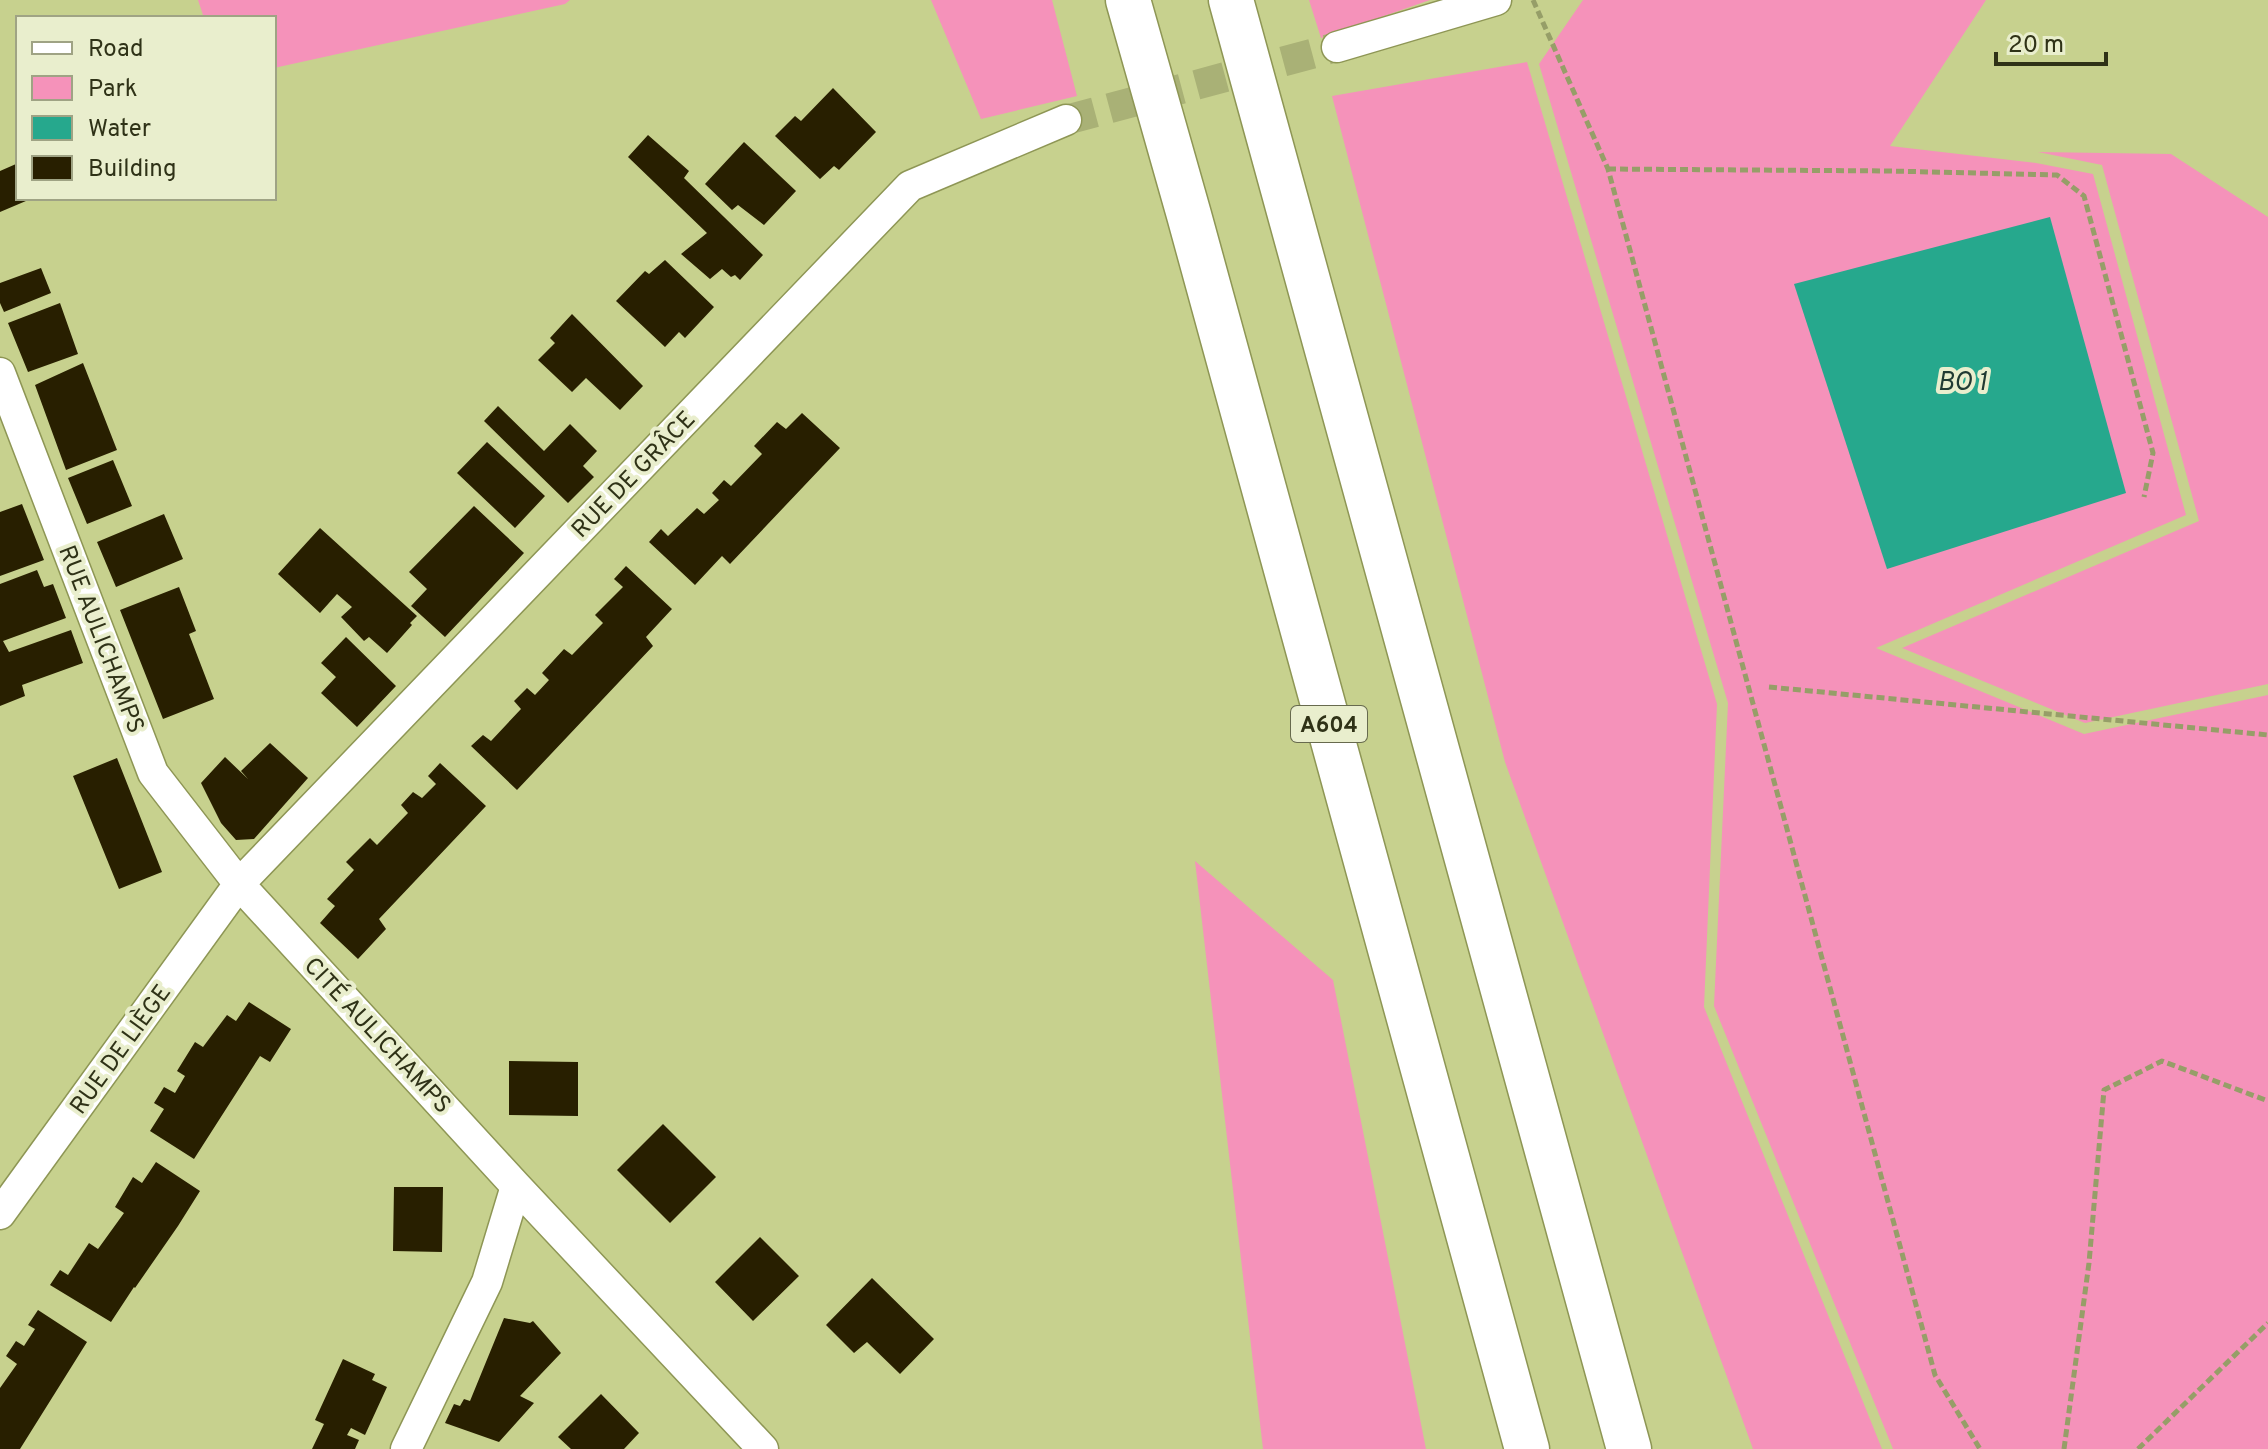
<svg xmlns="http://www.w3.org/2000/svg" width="2268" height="1449" font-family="Overpass,sans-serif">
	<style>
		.green { fill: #f592ba }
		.water { fill: #26a88d }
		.building { fill: #281f00 }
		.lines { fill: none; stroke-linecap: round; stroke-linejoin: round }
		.street-tunnel { stroke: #a9b176; stroke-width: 30; stroke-dasharray: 30 15; stroke-linecap: butt }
		.street-casing { stroke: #8e9655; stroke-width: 33 }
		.highway-casing { stroke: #8e9655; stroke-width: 47 }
		.path { stroke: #969e68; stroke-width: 5; stroke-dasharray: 8 4; stroke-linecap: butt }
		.street { stroke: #fff; stroke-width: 30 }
		.highway { stroke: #fff; stroke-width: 44 }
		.labels { text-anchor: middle; stroke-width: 8; stroke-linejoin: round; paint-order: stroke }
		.shield { fill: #e9eecd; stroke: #676a4e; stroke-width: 2 }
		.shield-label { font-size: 22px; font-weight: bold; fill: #2f3217 }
		.street-label { font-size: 24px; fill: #2f3217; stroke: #e9eecd }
		.water-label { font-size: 26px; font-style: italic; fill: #203a33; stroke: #e9eecd }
	</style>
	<rect width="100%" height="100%" fill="#c7d18e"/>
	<path class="green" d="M198,0H570L565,4L274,68V18H204Z
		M931,0H1052L1077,96L981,119Z
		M1309,0H1430L1321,38Z
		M1583,0H1986L1890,146L2036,163L2093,174L2186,515L1876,648L2084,734L2268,695V1449H1893L1714,1006L1728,703L1539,64Z
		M1527,62L1717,704L1704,1007L1882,1449H1753L1505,762L1332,96Z
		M2038,152L2171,154L2268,217V684L2085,723L1902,648L2199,521L2102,165Z
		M1195,861L1333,980L1426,1449H1263Z"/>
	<path class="water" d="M2050,217L2126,493L1887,569L1794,284Z"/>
	<path class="building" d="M833,88L876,132L839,170L834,166L820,179L775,136L795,116L801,121Z
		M648,135L689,171L684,178L763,255L740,280L735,275L731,277L722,269L710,279L681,254L707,233L628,157Z
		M744,142L796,191L764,225L738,205L732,210L705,184Z
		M16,164L18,171V198H33L0,212V171Z
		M665,260L714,307L685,338L679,332L665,347L616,301L645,271L649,274Z
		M41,268L51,293L4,312L0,303V283Z
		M60,303L78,354L28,372L8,323Z
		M572,314L643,386L620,410L586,378L572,392L538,360L555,343L550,338Z
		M83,363L117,450L66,470L35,385Z
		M498,406L544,451L570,424L597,451L583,466L594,477L568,503L484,421Z
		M802,413L840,448L730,564L722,556L695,585L649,542L661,529L668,536L697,508L704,514L719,500L712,493L724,480L731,486L762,454L754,446L777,422L786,429Z
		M487,442L545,496L515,528L457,473Z
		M113,460L132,506L87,524L68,478Z
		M22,504L44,560L0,576V512Z
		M474,506L524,553L445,637L411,606L427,589L409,572Z
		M164,514L183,559L116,587L97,542Z
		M320,528L417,616L410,623L412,625L387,653L369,637L364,641L341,617L352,607L337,594L320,613L278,574Z
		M626,566L672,609L646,637L653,646L517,790L471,746L483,735L491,741L521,709L514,701L527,688L535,695L549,680L542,673L564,649L572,655L603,623L595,615L623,587L614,579Z
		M37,570L44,587L53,584L66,618L3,641L9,652L71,630L83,663L22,685L25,696L0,706V584Z
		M179,587L196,631L189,634L214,699L163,719L120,610Z
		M346,637L396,686L357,727L321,693L336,677L321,663Z
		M270,743L308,778L254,839L236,840L221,823L201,783L225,757L248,779L241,771Z
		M117,758L162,872L119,889L73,776Z
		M440,763L486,806L379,919L386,929L358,959L320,923L335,906L327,899L354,870L346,862L370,838L377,845L408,813L401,805L413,792L422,798L436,784L428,776Z
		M249,1002L291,1029L270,1062L260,1056L194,1159L150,1131L164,1109L154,1103L164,1087L175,1093L185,1076L177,1071L195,1042L203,1047L227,1015L236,1021Z
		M509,1061L578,1062V1116L509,1115Z
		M663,1124L716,1177L670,1223L617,1170Z
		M156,1162L200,1191L178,1226L135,1288L134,1287L111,1322L50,1285L60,1270L68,1275L89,1243L98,1249L124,1213L115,1207L133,1177L142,1183Z
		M394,1187H443L442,1252L393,1251Z
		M760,1237L799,1276L753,1321L715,1282Z
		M872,1278L934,1339L900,1374L867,1342L854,1353L826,1325Z
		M38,1310L87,1342L20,1449H0V1388L17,1364L6,1356L16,1341L24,1346L35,1329L28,1325Z
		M504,1318L530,1323L533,1321L561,1353L520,1396L534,1403L499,1442L445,1423L454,1404L460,1406L464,1399L470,1401Z
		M343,1359L375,1374L372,1380L387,1387L365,1435L351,1428L347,1435L359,1440L355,1449H312L324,1424L315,1420Z
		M601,1394L639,1433L624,1449H571L558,1437Z"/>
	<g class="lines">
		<path class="street-tunnel" d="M1066,120L1337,47"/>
		<defs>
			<path id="street" d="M1337,47L1496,0
				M0,373L153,773L239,884L516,1186L763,1449
				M0,1214L239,884L910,186L1066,120
				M406,1449L487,1282L516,1186"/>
			<path id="highway" d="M1128,0L1189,215L1527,1449
				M1231,0L1629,1449"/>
		</defs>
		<use href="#street" class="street-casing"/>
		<use href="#highway" class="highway-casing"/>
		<path class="path" d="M1533,0L1608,169L1935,1375L1980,1449
			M1608,169L1890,171L2057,175L2084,196L2153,453L2144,497
			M1769,687L2268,735
			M2064,1449L2089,1263L2104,1090L2162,1061L2268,1101
			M2138,1449L2268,1323"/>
		<use href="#street" class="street"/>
		<use href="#highway" class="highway"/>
	</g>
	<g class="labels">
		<rect class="shield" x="1291" y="706" width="76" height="36" rx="6"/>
		<g class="shield-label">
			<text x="1329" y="732">A604</text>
		</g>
		<g class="street-label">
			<text transform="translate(633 474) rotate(-46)" y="8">RUE DE GRÂCE</text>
			<text transform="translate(102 639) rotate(69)" y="8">RUE AULICHAMPS</text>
			<text transform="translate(378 1035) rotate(47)" y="8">CITÉ AULICHAMPS</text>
			<text transform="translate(120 1049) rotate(-54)" y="8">RUE DE LIÈGE</text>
		</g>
		<g class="water-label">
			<text x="1962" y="390">BO 1</text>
		</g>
	</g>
	<rect x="16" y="16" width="260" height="184" fill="#e9eecd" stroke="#9fa384" stroke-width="2"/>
	<rect x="32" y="42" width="40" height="12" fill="#ffffff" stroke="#9fa384" stroke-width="2"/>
	<text x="88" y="56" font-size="24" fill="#2f3217">Road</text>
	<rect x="32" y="76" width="40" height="24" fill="#f592ba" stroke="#9fa384" stroke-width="2"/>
	<text x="88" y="96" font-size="24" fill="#2f3217">Park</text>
	<rect x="32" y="116" width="40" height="24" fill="#26a88d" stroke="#9fa384" stroke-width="2"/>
	<text x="88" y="136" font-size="24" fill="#2f3217">Water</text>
	<rect x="32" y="156" width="40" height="24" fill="#281f00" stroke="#9fa384" stroke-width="2"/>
	<text x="88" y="176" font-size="24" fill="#2f3217">Building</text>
	<path d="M1996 52v12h110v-12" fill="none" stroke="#2f3217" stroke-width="4"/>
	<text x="2008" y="52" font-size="24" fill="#2f3217" stroke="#e9eecd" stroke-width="6" paint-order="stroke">20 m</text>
</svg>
